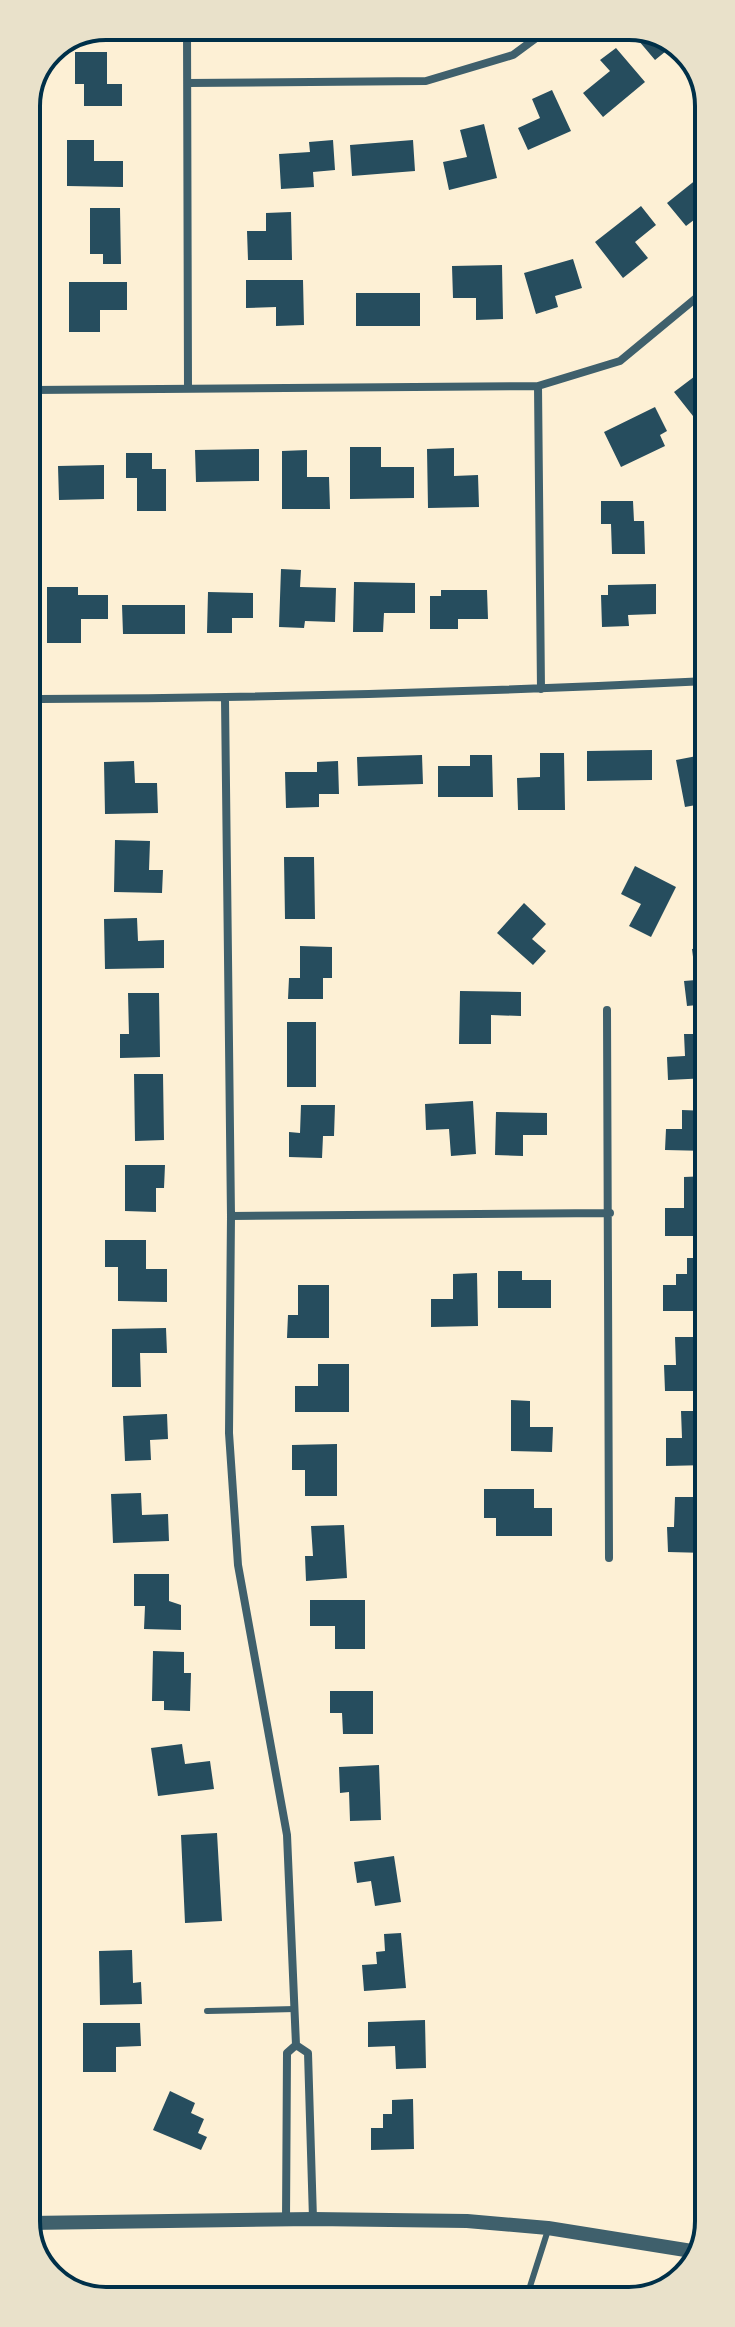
<svg xmlns="http://www.w3.org/2000/svg" width="735" height="2327" font-family="'Asap Condensed',sans-serif">
	<style>
		.building { fill: #264d5e }
		.lines { fill: none; stroke-linecap: round; stroke-linejoin: round }
		.service { stroke: #3f606c; stroke-width: 6 }
		.minor { stroke: #3f606c; stroke-width: 8 }
		.tertiary { stroke: #3f606c; stroke-width: 14 }
		.rim { fill: none; stroke: #003049; stroke-width: 4 }
	</style>
	<rect width="100%" height="100%" fill="#fdf0d5"/>
	<path class="building" d="M641,27L646,30L676,43L655,60L633,34Z
		M616,48L645,82L603,117L583,93L610,71L600,60Z
		M75,52H107V84H122V106H84V84H75Z
		M552,90L571,131L528,150L518,128L540,118L532,99Z
		M484,124L497,178L449,190L443,162L467,157L460,130Z
		M67,140H94V161H123V187L67,186Z
		M333,140L335,170L313,172L314,187L281,189L279,154L310,152L309,142Z
		M413,140L415,171L352,176L350,145Z
		M707,171V210L686,226L667,203Z
		M641,206L656,225L635,242L648,258L623,278L595,242Z
		M90,208H120L121,264H103V254H90Z
		M291,212L292,260H248L247,231H266V213Z
		M573,259L582,288L555,296L558,307L536,314L524,273Z
		M502,265L503,319L476,320V298H453L452,266Z
		M246,280H303L304,325L276,326V307L246,308Z
		M69,282H127V310H100V332H69Z
		M356,293H420V326H356Z
		M707,367V405L693,416L674,392Z
		M655,407L667,431L660,435L665,446L621,467L604,432Z
		M350,447H381V467H414V498L350,499Z
		M454,448V476L478,475L479,507L428,508L427,449Z
		M259,449V481L196,482L195,450Z
		M307,450V477H329L330,509H282V451Z
		M126,453H152V469H166V511H137V478H126Z
		M104,465V499L59,500L58,466Z
		M601,501H633L634,521H644L645,554H612L611,524H601Z
		M281,569L301,570L300,587L336,588L335,622L305,621L304,628L279,627Z
		M707,570V588L698,577Z
		M354,582L415,583V613H384L383,632H353Z
		M656,584V614L628,615L629,626L602,627L601,595H608V585Z
		M47,587H78V595H108V619H81V643H47Z
		M441,590H487L488,619H458V629H430V596H441Z
		M208,592L253,593V618H232V633H207Z
		M122,605H185V634H123Z
		M707,741V803L685,807L676,760L702,755L699,742Z
		M652,750V780L587,781V751Z
		M540,753H564L565,810H518L517,778L540,777Z
		M422,755L423,784L358,786L357,757Z
		M470,755H492L493,797H438V766H470Z
		M134,761L135,783H157L158,813L105,814L104,762Z
		M338,761L339,794H319V807L286,808L285,772H317V762Z
		M115,840L150,841L149,870H163L162,893L114,892Z
		M284,857H314L315,919H285Z
		M635,866L676,887L651,937L629,926L641,904L621,894Z
		M524,903L546,924L532,939L546,951L533,965L497,933Z
		M137,918L138,941L164,940V968L105,969L104,919Z
		M300,946L332,947V978H323V999H288L289,978H300Z
		M707,947L708,1004L687,1006L684,981L696,980L692,949Z
		M460,991L521,992V1016L491,1015V1044H459Z
		M128,993H159L160,1057L120,1058V1034H129Z
		M287,1022H316V1087H287Z
		M684,1034H708V1078L668,1080L667,1057L685,1056Z
		M134,1074H163L164,1140L135,1141Z
		M473,1101L476,1154L451,1156L449,1129L426,1130L425,1104Z
		M301,1105H335L334,1136H323L322,1158L289,1157V1132L300,1133Z
		M682,1110L708,1111V1151L665,1150L666,1129H682Z
		M496,1112L547,1113V1135H523V1156L495,1155Z
		M125,1165H165L164,1188H156V1212L125,1211Z
		M708,1176V1236H665V1208H684V1177Z
		M105,1240H146V1269H167V1302L118,1301V1267H105Z
		M687,1258H707V1311H663V1285H676V1274H687Z
		M498,1271H522V1280H551V1308H498Z
		M477,1273L478,1326L431,1327V1299H453V1274Z
		M298,1285H329V1338H287L288,1315H298Z
		M166,1328L167,1353H140L141,1387H112V1329Z
		M675,1337H707V1391H665L664,1365H676Z
		M318,1364H349V1412H295V1386H318Z
		M511,1400L530,1401V1427H553L552,1452L511,1451Z
		M681,1411H708V1465L666,1466V1438H682Z
		M167,1414L168,1439L150,1440L151,1460L125,1461L123,1416Z
		M337,1444V1496H305V1470H292V1445Z
		M484,1489H534V1508H552V1536H496V1518H484Z
		M141,1493L142,1515L168,1514L169,1541L113,1543L111,1494Z
		M675,1497H706L707,1553L668,1552L667,1527H674Z
		M344,1525L347,1578L306,1581L305,1556H313L311,1526Z
		M134,1574H169V1601L181,1605V1630L144,1629L145,1606H134Z
		M310,1600H365V1649H335V1626H310Z
		M153,1651L184,1652V1673H191L190,1711L164,1710V1701H152Z
		M330,1691H373V1734H343L342,1713H330Z
		M182,1744L185,1764L210,1761L214,1789L158,1796L151,1748Z
		M379,1765L381,1820L350,1821L349,1792L340,1793L339,1767Z
		M217,1833L222,1921L185,1923L181,1835Z
		M394,1856L401,1902L375,1906L371,1881L357,1883L354,1862Z
		M401,1933L406,1988L364,1991L362,1965L377,1964L376,1952L385,1951L384,1934Z
		M132,1950L133,1983L141,1982L142,2004L100,2005L99,1951Z
		M425,2020L426,2068L396,2069L395,2046L368,2047V2022Z
		M83,2023H140L141,2046L116,2047V2072H83Z
		M170,2091L195,2103L191,2113L204,2119L198,2133L207,2137L201,2150L153,2130Z
		M413,2099L414,2149L371,2150V2128H383V2114H392V2100Z"/>
	<g class="lines">
		<path class="service" d="M207,2011L295,2009
			M526,2299L548,2230"/>
		<path class="minor" d="M187,26L188,388
			M188,83L426,81L513,55L551,27
			M538,386L541,689
			M33,390L538,386L620,361L707,289
			M40,699C263,698 485,692 707,681
			M225,699L231,1216L229,1433L238,1565L287,1835L296,2045
			M607,1010L609,1558
			M231,1216L610,1213
			M296,2045L308,2053L313,2219
			M286,2220L287,2053L296,2045"/>
		<path class="tertiary" d="M29,2223L313,2219L467,2221L548,2228L698,2252"/>
	</g>
	<path d="M0 0H735V2327H0ZM106 40H629A66 66 0 0 1 695 106V2221A66 66 0 0 1 629 2287H106A66 66 0 0 1 40 2221V106A66 66 0 0 1 106 40Z" fill="#e9e1ca" fill-rule="evenodd"/>
	<path class="rim" d="M106 40H629A66 66 0 0 1 695 106V2221A66 66 0 0 1 629 2287H106A66 66 0 0 1 40 2221V106A66 66 0 0 1 106 40Z"/>
</svg>
